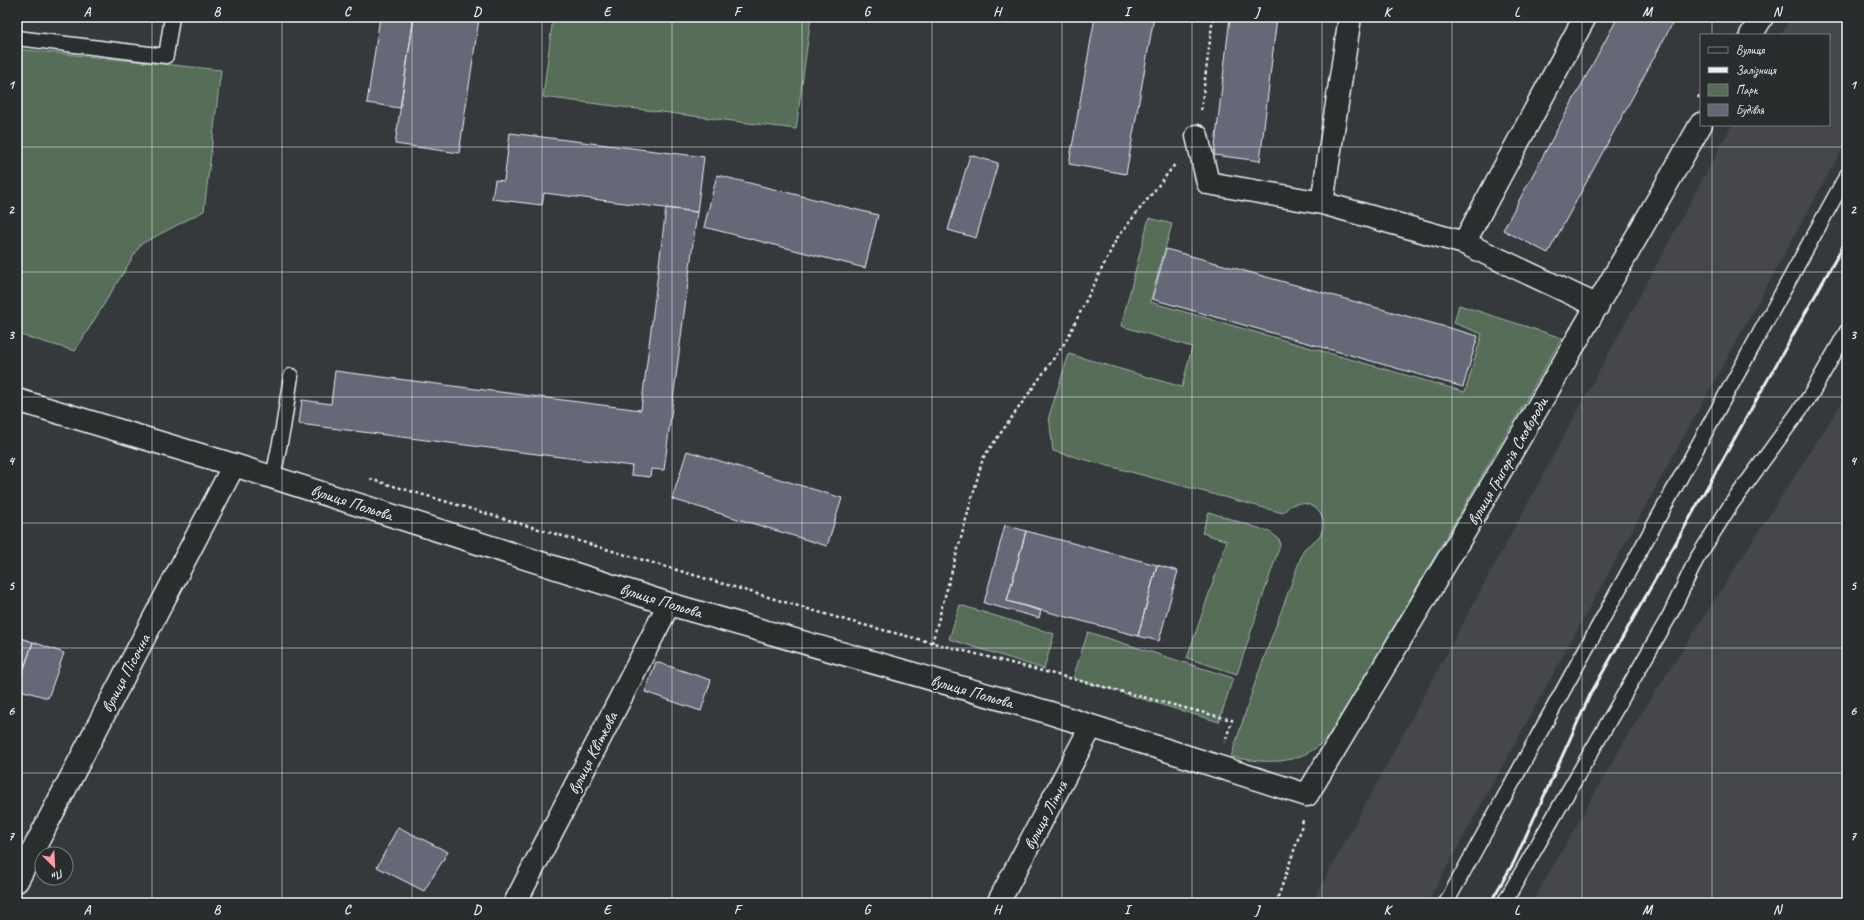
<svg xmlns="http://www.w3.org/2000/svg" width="1864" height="920" font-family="Caveat,sans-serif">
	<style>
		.built { fill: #44474d }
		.green { fill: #576d58; stroke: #a0afa8 }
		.building { fill: #656776; stroke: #e8f1f8 }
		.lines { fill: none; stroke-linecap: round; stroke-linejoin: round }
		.lane-casing { stroke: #e8f1f8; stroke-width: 17 }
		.street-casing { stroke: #e8f1f8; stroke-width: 25 }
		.path { stroke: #e8f1f8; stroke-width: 2.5; stroke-dasharray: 3 3; stroke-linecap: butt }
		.lane { stroke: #2a2d2e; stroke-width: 14 }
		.street { stroke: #2a2d2e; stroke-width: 22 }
		.rail { stroke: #e8f1f8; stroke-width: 3 }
		.grid { fill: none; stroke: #e8f1f8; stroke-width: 1; stroke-opacity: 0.55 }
		.labels { text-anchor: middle; stroke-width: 3.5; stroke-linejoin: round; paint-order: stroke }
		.street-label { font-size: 17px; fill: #e8f1f8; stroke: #2a2d2e }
		.neatline { fill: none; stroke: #e8f1f8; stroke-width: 1.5 }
		.grid-label { font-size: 13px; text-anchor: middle; font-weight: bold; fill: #e8f1f8 }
	</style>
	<rect width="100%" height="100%" fill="#36393c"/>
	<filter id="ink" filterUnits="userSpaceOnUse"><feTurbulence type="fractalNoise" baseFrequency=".025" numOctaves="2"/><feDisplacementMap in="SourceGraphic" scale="8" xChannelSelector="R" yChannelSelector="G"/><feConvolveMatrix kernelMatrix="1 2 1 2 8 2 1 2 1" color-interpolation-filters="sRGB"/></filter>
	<g filter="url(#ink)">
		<path class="built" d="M1791,17H1847V140L1427,903H1312L1732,125H1829V35H1781Z
			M1847,395V903H1532L1632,728Z"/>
		<path class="green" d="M553,17H811L796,129L543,97Z
			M17,49L221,70L204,211L141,244L75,351L17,334Z
			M1149,218L1172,224L1150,302L1465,392L1482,334L1454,323L1459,305L1562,338L1343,714C1337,722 1332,732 1326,739C1298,767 1265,763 1231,757L1256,680L1304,549C1310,543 1319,540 1322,531C1329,513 1309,498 1292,505C1289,506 1286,510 1283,513L1053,451L1049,416L1069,354L1182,387L1192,347L1121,326Z
			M1209,512L1270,532L1279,539L1280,545L1237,674L1187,658L1227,541L1202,533Z
			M960,605L1054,634L1044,669L949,639Z
			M1088,632L1233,678L1219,722L1073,678Z"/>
		<path class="building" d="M380,17H414L400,108L367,103Z
			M414,17L479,19L459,153L395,144Z
			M1095,17H1154L1126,174L1069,164Z
			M1230,17H1277L1260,161L1214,155Z
			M1618,17H1676L1548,253L1503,230Z
			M510,133L704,157L697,212L544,193L542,205L492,199L495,180L504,181Z
			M970,155L998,163L976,238L948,230Z
			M717,175L878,215L865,268L704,227Z
			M666,208L697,212L664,470L651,469L650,477L631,475L632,466L299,424L302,400L331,404L335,371L641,410Z
			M1166,249L1478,336L1463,387L1152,299Z
			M687,451L842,498L827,546L672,499Z
			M1005,525L1026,531L1007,601L1041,611L1039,618L984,603Z
			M1026,531L1157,565L1138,636L1007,601Z
			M1157,565L1178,571L1159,641L1138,636Z
			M17,637L33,642L17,689Z
			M33,642L64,653L48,698L17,689Z
			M656,662L711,680L701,711L645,692Z
			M398,827L448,852L424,891L377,867Z"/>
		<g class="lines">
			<defs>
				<path id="lane" d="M17,38L166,56L172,17
					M273,477L283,428L291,376
					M1446,903L1847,175
					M1504,903L1670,615L1696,560L1730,506L1810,396L1847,331"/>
				<path id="street" d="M1751,35L1762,17
					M1197,136L1208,183L1322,203L1464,243L1598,306
					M1322,203L1350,17
					M1464,243L1585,17
					M17,400L234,465L669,604L1047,712L1307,795C1441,573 1573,350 1701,124
					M17,881L234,465
					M515,903L669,604
					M998,903L1091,727"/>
			</defs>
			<use href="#lane" class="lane-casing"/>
			<use href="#street" class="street-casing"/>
			<path class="path" d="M1698,98L1701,93
				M1201,110L1213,17
				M370,479L852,622L1232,720L1225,742
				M932,643L983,458L1066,341L1117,238L1176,163
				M1276,903L1299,836L1303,820"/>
			<use href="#lane" class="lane"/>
			<use href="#street" class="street"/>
			<path class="rail" d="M1490,903L1514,862L1590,695L1847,239"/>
		</g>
	</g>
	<path class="grid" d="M152,17V903M282,17V903M412,17V903M542,17V903M672,17V903M802,17V903M932,17V903M1062,17V903M1192,17V903M1322,17V903M1452,17V903M1582,17V903M1712,17V35M1712,125V903M17,147H1847M17,272H1847M17,397H1847M17,523H1847M17,648H1847M17,773H1847"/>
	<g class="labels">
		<g class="street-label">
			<text transform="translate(1507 461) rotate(-60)" y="6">вулиця Григорія Сковороди</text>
			<text transform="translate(352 502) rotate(18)" y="6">вулиця Польова</text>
			<text transform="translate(661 600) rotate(17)" y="6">вулиця Польова</text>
			<text transform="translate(125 673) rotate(-62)" y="6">вулиця Пісочна</text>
			<text transform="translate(972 691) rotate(16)" y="6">вулиця Польова</text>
			<text transform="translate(592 753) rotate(-63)" y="6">вулиця Квіткова</text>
			<text transform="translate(1045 815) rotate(-62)" y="6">вулиця Літня</text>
		</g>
	</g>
	<rect width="1864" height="920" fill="none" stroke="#2a2d2e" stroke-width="44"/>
	<rect x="1700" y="34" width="130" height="92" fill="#2a2d2e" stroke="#767b7f"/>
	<rect x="1708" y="47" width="20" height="6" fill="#2a2d2e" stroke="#767b7f"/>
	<text x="1736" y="54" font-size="12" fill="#e8f1f8">Вулиця</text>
	<rect x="1708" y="67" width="20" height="6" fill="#e8f1f8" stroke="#767b7f"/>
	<text x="1736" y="74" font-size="12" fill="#e8f1f8">Залізниця</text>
	<rect x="1708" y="84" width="20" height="12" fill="#576d58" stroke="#767b7f"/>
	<text x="1736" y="94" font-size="12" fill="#e8f1f8">Парк</text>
	<rect x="1708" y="104" width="20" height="12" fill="#656776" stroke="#767b7f"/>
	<text x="1736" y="114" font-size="12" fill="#e8f1f8">Будівля</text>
	<g transform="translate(54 866) rotate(156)"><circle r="19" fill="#2a2d2e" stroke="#767b7f"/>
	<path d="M0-3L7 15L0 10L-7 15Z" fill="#ff9aa2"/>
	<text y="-6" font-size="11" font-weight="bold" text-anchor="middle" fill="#e8f1f8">Пн</text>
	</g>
	<rect x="22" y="22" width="1820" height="876" class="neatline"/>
	<g class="grid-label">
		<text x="87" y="16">A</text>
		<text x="217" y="16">B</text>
		<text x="347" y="16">C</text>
		<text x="477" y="16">D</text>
		<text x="607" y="16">E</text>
		<text x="737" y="16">F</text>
		<text x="867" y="16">G</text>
		<text x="997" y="16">H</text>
		<text x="1127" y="16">I</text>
		<text x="1257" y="16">J</text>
		<text x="1387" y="16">K</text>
		<text x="1517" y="16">L</text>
		<text x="1647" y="16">M</text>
		<text x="1777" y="16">N</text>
		<text x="11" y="89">1</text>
		<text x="1853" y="89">1</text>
		<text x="11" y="214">2</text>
		<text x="1853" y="214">2</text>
		<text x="11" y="339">3</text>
		<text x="1853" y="339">3</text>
		<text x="11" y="465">4</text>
		<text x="1853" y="465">4</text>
		<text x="11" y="590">5</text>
		<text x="1853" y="590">5</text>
		<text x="11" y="715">6</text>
		<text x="1853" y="715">6</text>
		<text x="11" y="840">7</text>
		<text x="1853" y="840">7</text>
		<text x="87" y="914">A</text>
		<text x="217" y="914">B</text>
		<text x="347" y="914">C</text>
		<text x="477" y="914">D</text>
		<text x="607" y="914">E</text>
		<text x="737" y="914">F</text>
		<text x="867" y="914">G</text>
		<text x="997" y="914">H</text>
		<text x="1127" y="914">I</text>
		<text x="1257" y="914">J</text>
		<text x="1387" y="914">K</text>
		<text x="1517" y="914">L</text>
		<text x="1647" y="914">M</text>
		<text x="1777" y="914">N</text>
	</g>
</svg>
